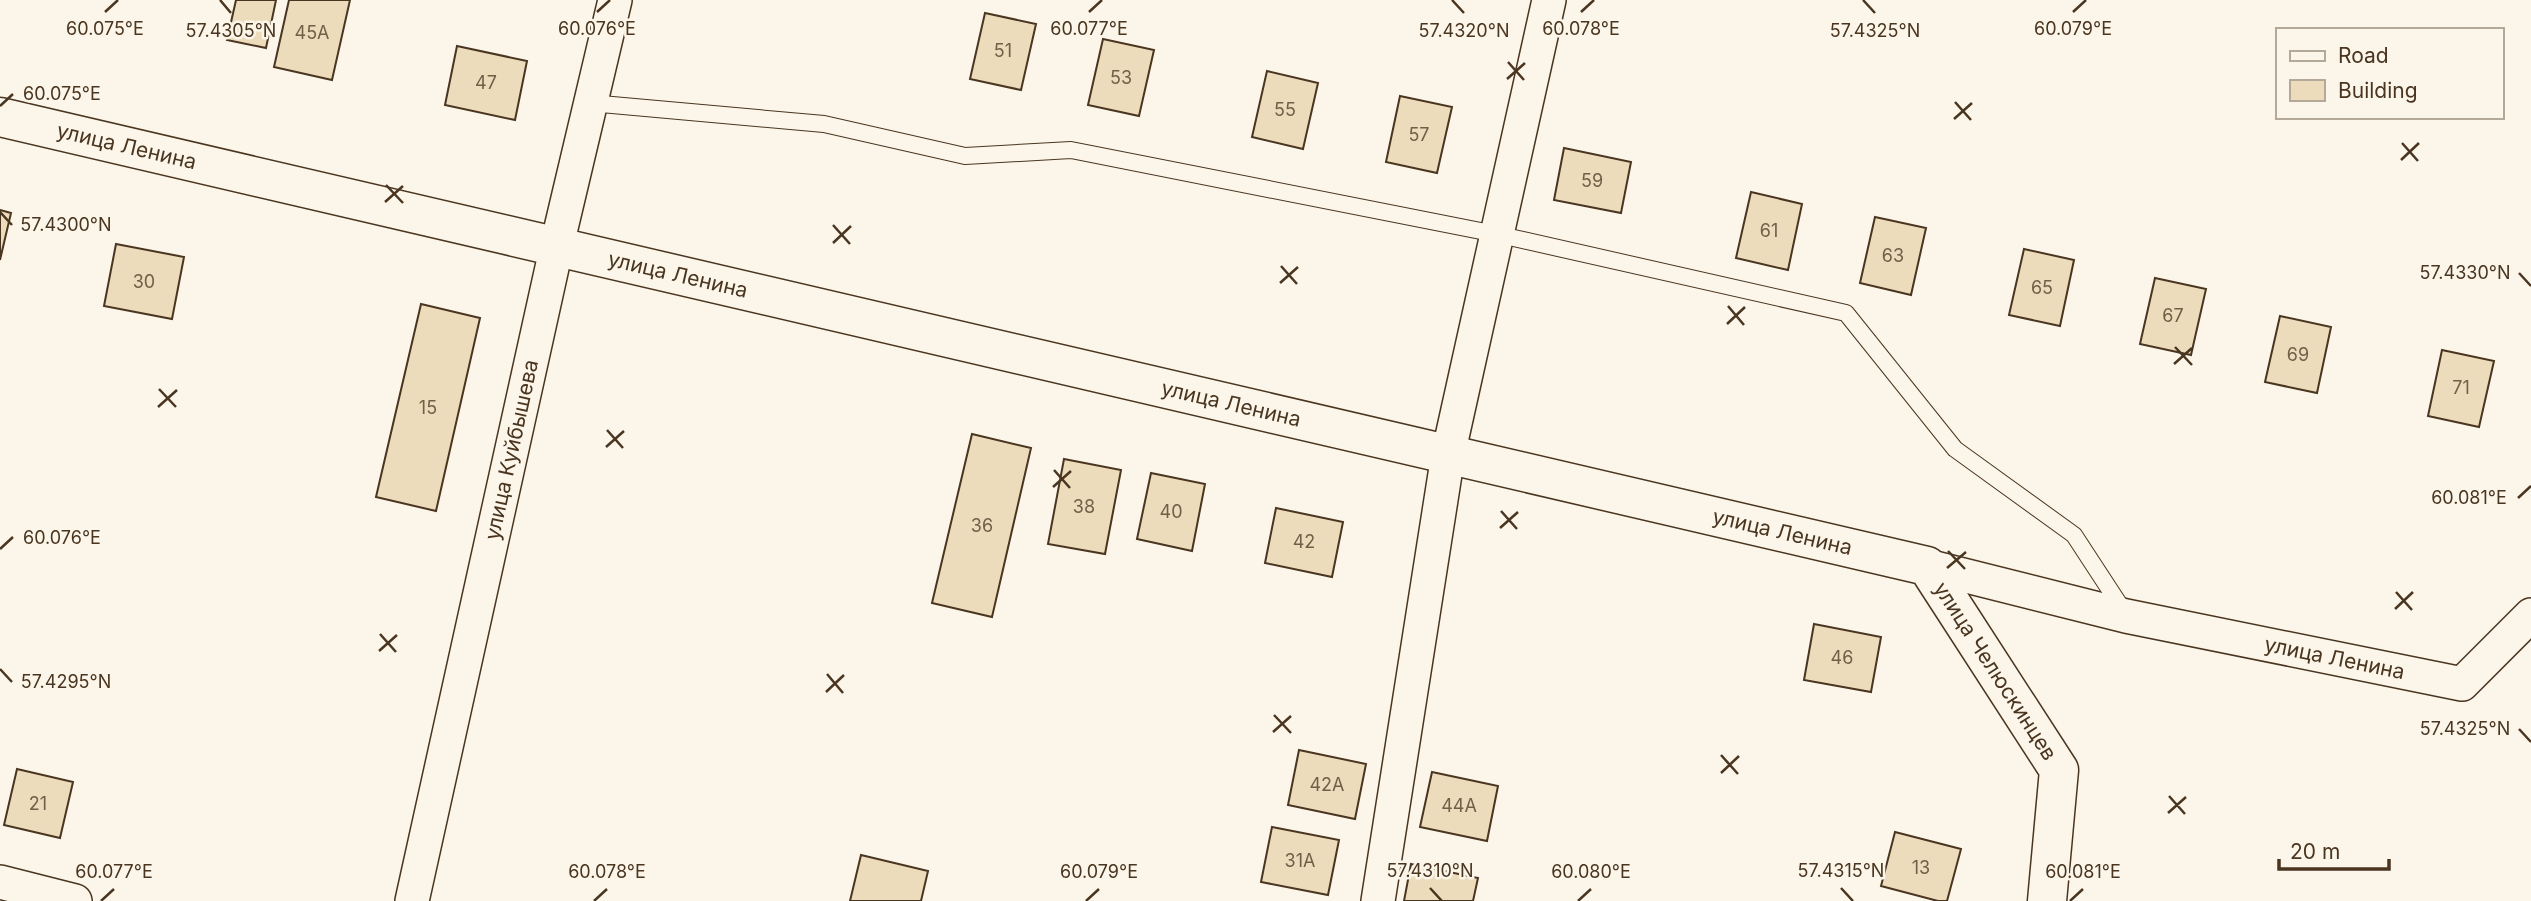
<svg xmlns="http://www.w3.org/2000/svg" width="2531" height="901" font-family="Inter,sans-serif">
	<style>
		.building { fill: #ecdcbc; stroke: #4a3520; stroke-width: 2 }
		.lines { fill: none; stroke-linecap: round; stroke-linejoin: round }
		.lane-casing { stroke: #4a3520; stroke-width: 18 }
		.street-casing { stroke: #4a3520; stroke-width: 36 }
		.secondary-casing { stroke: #4a3520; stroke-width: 41 }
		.lane { stroke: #fbf6e9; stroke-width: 16 }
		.street { stroke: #fbf6e9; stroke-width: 33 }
		.secondary { stroke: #fbf6e9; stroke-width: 38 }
		.ticks { fill: none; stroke: #4a3520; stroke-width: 2.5 }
		.labels { text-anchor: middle; stroke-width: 5; stroke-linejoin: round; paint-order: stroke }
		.number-label { font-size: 18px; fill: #725f47 }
		.street-label { font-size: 21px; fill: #4a3520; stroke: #fbf6e9 }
		.ticks-label { font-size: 18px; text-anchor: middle; fill: #4a3520; stroke: #fbf6e9; stroke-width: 5; stroke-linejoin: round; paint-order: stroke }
	</style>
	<rect width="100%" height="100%" fill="#fbf6e9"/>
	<path class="building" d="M236,0H276L266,48L227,40Z
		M289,0H350L332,80L274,67Z
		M985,13L1036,24L1021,90L970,79Z
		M1103,39L1154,50L1139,116L1088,105Z
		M457,46L527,61L515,120L445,105Z
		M1267,71L1318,83L1303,149L1252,137Z
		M1400,96L1452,107L1437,173L1386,162Z
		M1564,148L1631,162L1621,213L1554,200Z
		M1751,192L1802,204L1788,270L1736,258Z
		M0,210L11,213L0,260Z
		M1875,217L1926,228L1911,295L1860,283Z
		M116,244L184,257L172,319L104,306Z
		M2024,249L2074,260L2060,326L2009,315Z
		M2155,278L2206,289L2191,355L2140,344Z
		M421,304L480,318L436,511L376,497Z
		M2280,316L2331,327L2317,393L2265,382Z
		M2442,350L2494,361L2479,427L2428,416Z
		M972,434L1031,448L992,617L932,603Z
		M1064,459L1121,470L1105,554L1048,544Z
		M1151,473L1205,484L1192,551L1137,539Z
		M1276,508L1343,522L1332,577L1265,563Z
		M1814,624L1881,637L1871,692L1804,680Z
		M1299,750L1366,764L1355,819L1288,805Z
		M17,769L73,782L60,838L4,825Z
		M1432,772L1498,786L1487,841L1420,827Z
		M1272,827L1339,840L1328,895L1261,882Z
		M1895,832L1961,849L1947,901H1938L1881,886Z
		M861,855L928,871L921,901H850Z
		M1411,864L1478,878L1473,901H1404Z"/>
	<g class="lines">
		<defs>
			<path id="lane" d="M590,103L824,124L965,156L1071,150L1496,234L1846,313L1955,449L2074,535L2125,613"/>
			<g id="street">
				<path id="s1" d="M1927,566L2126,616L2462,684L2531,615"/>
				<path d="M0,882L75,901"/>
				<path id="s2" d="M412,901L557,245L615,0"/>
				<path d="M1378,901L1448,455L1549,0"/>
			</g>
			<g id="secondary">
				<path id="s3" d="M0,117L1927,566L2059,770L2047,901"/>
			</g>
		</defs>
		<use href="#lane" class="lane-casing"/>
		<use href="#street" class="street-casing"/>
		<use href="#secondary" class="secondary-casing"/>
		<use href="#lane" class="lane"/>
		<use href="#street" class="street"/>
		<use href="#secondary" class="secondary"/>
	</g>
	<path class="ticks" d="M220,0L231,13M1452,0L1464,13M1863,0L1875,13M105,12L118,0M597,12L610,0M1089,12L1102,0M1581,12L1594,0M2073,12L2086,0M1508,62L1524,80M1507,79L1525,63M1955,102L1971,120M0,106L13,94M1954,119L1972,103M2402,143L2418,161M2401,160L2419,143M386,185L403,203M385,202L403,186M0,212L12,225M833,225L850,244M833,243L851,226M1281,266L1297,284M2519,273L2531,286M1280,283L1298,267M1728,306L1744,325M1727,324L1745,307M2175,347L2192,365M2174,364L2192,348M159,389L176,407M158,407L177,390M607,430L623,448M606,447L624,431M1054,470L1070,488M1053,487L1071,471M2518,498L2531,486M1501,511L1517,529M1500,528L1518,512M0,549L13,537M1948,551L1965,569M1947,568L1966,552M2396,592L2412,610M2395,609L2413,592M380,634L396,652M379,651L397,635M0,669L12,682M827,674L843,693M826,692L844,675M1274,715L1291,733M2519,729L2531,742M1273,732L1291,716M1721,755L1738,774M1721,773L1739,756M2169,796L2185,814M2168,813L2186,797M1430,888L1442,901M1841,888L1853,901M101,901L114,889M594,901L607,889M1086,901L1099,889M1578,901L1591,889M2070,901L2083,889"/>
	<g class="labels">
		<g class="number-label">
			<text x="312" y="39">45А</text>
			<text x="1003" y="57">51</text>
			<text x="1121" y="84">53</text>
			<text x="486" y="89">47</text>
			<text x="1285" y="116">55</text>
			<text x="1419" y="141">57</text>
			<text x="1592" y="187">59</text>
			<text x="1769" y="237">61</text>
			<text x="1893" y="262">63</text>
			<text x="144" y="288">30</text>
			<text x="2042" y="294">65</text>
			<text x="2173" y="322">67</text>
			<text x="2298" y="361">69</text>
			<text x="2461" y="394">71</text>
			<text x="428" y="414">15</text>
			<text x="1084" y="513">38</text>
			<text x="1171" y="518">40</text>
			<text x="982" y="532">36</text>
			<text x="1304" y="548">42</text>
			<text x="1842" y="664">46</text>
			<text x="1327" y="791">42А</text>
			<text x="38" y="810">21</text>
			<text x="1459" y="812">44А</text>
			<text x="1300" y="867">31А</text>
			<text x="1921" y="874">13</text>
		</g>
		<g class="street-label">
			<text dy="7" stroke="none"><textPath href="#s3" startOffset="130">улица Ленина</textPath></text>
			<text dy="7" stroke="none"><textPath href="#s3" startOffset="696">улица Ленина</textPath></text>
			<text dy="7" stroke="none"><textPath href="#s3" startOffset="1264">улица Ленина</textPath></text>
			<text dy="7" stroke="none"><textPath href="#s2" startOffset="462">улица Куйбышева</textPath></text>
			<text dy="7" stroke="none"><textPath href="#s3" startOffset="1830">улица Ленина</textPath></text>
			<text dy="7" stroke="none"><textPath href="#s1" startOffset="418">улица Ленина</textPath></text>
			<text dy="7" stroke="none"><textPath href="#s3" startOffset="2104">улица Челюскинцев</textPath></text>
		</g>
	</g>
	<g class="ticks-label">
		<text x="1089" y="35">60.077°E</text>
		<text x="2073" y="35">60.079°E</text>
		<text x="105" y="35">60.075°E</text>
		<text x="597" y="35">60.076°E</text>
		<text x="1581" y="35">60.078°E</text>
		<text x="231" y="37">57.4305°N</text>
		<text x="1875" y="37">57.4325°N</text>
		<text x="1464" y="37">57.4320°N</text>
		<text x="62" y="100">60.075°E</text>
		<text x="66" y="231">57.4300°N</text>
		<text x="2465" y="279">57.4330°N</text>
		<text x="2469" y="504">60.081°E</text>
		<text x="62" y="544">60.076°E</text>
		<text x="66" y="688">57.4295°N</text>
		<text x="2465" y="735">57.4325°N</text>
		<text x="1430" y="877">57.4310°N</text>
		<text x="1841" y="877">57.4315°N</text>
		<text x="114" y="878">60.077°E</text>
		<text x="607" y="878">60.078°E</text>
		<text x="1099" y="878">60.079°E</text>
		<text x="1591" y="878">60.080°E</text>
		<text x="2083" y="878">60.081°E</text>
	</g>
	<rect x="2276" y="28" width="228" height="91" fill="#fbf6e9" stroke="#b4a999" stroke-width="2"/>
	<rect x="2290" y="51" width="35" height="10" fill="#fbf6e9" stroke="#b4a999" stroke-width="2"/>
	<text x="2338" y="63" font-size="21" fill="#4a3520">Road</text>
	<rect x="2290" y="80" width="35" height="21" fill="#ecdcbc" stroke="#b4a999" stroke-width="2"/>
	<text x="2338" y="98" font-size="21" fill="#4a3520">Building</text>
	<path d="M2279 859v10h110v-10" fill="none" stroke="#4a3520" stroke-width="3.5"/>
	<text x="2290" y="859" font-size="21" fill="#4a3520" stroke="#fbf6e9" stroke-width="5" paint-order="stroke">20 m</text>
</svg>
